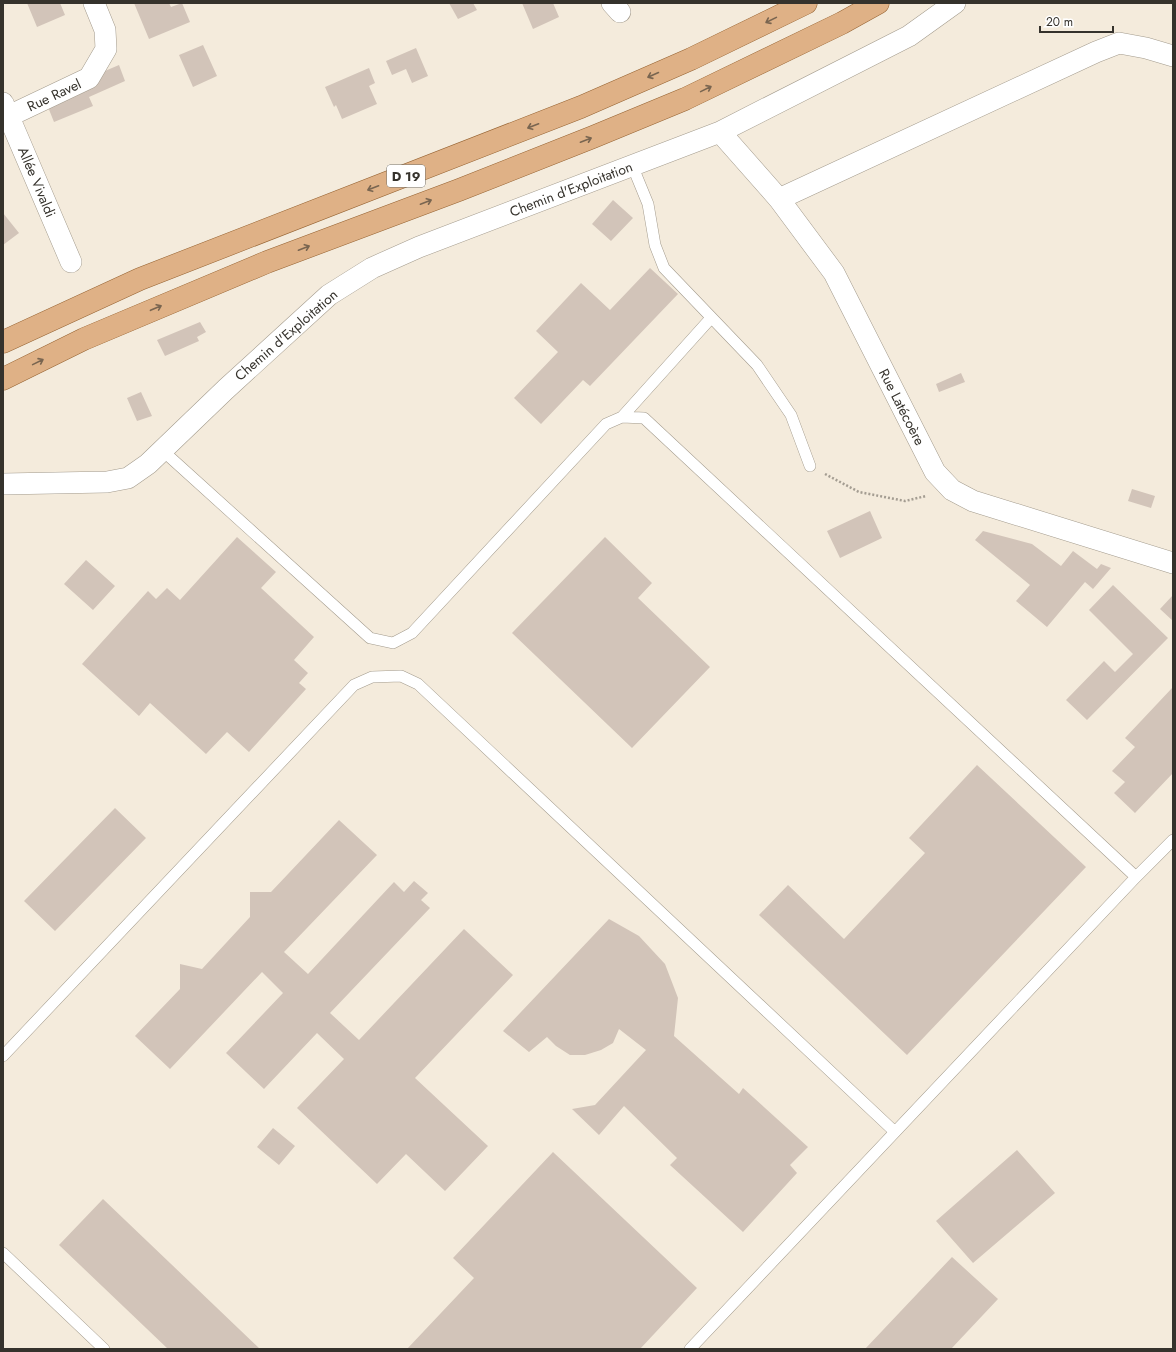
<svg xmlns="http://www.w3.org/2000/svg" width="1176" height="1352" font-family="Jost,sans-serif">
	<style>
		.building { fill: #d2c4b9 }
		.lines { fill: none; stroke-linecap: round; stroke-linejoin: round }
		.lane-casing { stroke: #a39b8d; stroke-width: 12 }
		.street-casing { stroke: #a39b8d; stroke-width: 22 }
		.primary-casing { stroke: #966332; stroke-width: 23 }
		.path { stroke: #a49d92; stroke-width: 2.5; stroke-dasharray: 2 2; stroke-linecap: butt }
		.lane { stroke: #fff; stroke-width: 11 }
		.street { stroke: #fff; stroke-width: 21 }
		.primary { stroke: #dfb186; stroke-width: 22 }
		.oneway { stroke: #796550 }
		.labels { text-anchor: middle; stroke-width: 3; stroke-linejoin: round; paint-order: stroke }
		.shield { fill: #fff; stroke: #72706b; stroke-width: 1 }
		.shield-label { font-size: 13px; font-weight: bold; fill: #35322c }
		.street-label { font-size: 14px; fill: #35322c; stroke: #fff }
	</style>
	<rect width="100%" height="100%" fill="#f4ebdc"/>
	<path class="building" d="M27,3H60L65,15L37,27Z
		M134,3H169L171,7L182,3L190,22L149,39Z
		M449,3H473L477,10L458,19Z
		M522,3H553L559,17L533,29Z
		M203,45L217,76L193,87L179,55Z
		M416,48L428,76L412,83L406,69L392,75L386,61Z
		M119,65L125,81L89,97L93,106L54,122L44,97Z
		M369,68L375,83L369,86L377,104L342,119L336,105L334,107L325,87Z
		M613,200L633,218L611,241L592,224Z
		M3,213L19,233L3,245Z
		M650,268L678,294L590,386L583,380L541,424L514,398L558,352L536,331L581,283L610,310Z
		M200,322L206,332L197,337L199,341L165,356L157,340Z
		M961,373L965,382L939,392L936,384Z
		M141,392L152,416L137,421L127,398Z
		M1132,489L1155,496L1151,508L1128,501Z
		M870,511L882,538L840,558L827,531Z
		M983,531L1032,544L1061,566L1073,551L1097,569L1101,564L1111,568L1093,589L1085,582L1047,627L1016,601L1030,585L975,540Z
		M237,537L276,572L261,588L314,637L294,660L308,673L299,683L306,689L249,752L227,732L206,754L150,703L139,716L82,664L148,591L156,599L167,588L180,600Z
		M605,537L652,583L638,598L710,667L632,748L512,633Z
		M86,560L115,586L93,610L64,584Z
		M1113,585L1168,638L1087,720L1066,700L1104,661L1115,672L1133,654L1089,610Z
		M1173,595V621L1160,609Z
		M1173,687V773L1135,813L1114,793L1125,782L1112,771L1135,747L1125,738Z
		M977,765L1086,867L907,1055L759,915L788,885L844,939L925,853L909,838Z
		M115,808L146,838L55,931L24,901Z
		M339,820L377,855L284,952L308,974L394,882L404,892L414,881L428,893L421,900L430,908L330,1013L359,1040L464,929L513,975L415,1078L488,1146L445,1191L406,1154L377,1184L297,1108L344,1059L317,1033L264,1089L226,1053L283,993L262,972L170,1069L135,1036L180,989V964L202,969L250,917V892H271Z
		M609,919L639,936L665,964L678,998L674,1036L739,1094L743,1088L808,1147L790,1165L797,1173L743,1232L670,1165L677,1158L624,1106L599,1135L572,1109L595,1105L646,1050L619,1029L613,1043L601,1050L585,1055H570L556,1046L547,1037L529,1052L503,1031Z
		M273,1128L295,1146L279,1165L257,1147Z
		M1017,1150L1055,1193L973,1263L936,1221Z
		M553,1152L697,1288L640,1349H407L474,1278L453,1258Z
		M103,1199L260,1349H168L59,1245Z
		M952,1257L998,1299L951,1349H865Z"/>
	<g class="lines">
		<defs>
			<path id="lane" d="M632,165L648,204L655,245L664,268L757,365L791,415L810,466
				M622,417L711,318
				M162,450L370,638L393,643L412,633L606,424L622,417L644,418L1136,877L1173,840
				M3,1056L354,685L372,677L401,676L418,684L895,1132
				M3,1253L104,1349
				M690,1349L1136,877"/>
			<path id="street" d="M612,3L620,12
				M3,103L71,262
				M3,117L9,116L89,78L106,49L105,30L94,3
				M720,132L779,199L834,273L935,472L952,490L973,501L1173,563
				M779,199L1096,52L1119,43L1146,48L1173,56
				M3,484L107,482L128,478L148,464L226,389L329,295L372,268L419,247L720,132L909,36L955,3"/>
			<path id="primary" d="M3,342L140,279L581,107L691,59L806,3
				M3,379L84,339L267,262L459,190L593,137L685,99L842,23L878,3"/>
		</defs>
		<use href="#lane" class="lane-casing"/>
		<use href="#street" class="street-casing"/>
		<use href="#primary" class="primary-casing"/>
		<path class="path" d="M825,474L859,492L905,501L926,496"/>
		<use href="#lane" class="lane"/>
		<use href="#street" class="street"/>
		<use href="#primary" class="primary"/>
	</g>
	<defs><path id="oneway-shaft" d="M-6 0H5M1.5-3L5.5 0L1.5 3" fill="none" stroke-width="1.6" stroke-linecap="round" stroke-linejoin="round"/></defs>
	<g class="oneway">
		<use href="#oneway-shaft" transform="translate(771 20) rotate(154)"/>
		<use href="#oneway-shaft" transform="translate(653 75) rotate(156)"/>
		<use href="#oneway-shaft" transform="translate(706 89) rotate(-26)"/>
		<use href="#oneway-shaft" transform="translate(533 126) rotate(159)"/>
		<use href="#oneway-shaft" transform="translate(586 140) rotate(-21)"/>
		<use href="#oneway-shaft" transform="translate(373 188) rotate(159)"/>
		<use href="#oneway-shaft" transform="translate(426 202) rotate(-21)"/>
		<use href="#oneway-shaft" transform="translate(304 248) rotate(-21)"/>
		<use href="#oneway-shaft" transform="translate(156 308) rotate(-23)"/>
		<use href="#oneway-shaft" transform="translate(38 362) rotate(-26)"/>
	</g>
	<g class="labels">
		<rect class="shield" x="387" y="165" width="38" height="22" rx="3"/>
		<g class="shield-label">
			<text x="406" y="181">D 19</text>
		</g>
		<g class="street-label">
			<text transform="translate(54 95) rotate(-25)" y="5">Rue Ravel</text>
			<text transform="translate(37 182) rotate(67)" y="5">Allée Vivaldi</text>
			<text transform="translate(571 189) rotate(-21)" y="5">Chemin d'Exploitation</text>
			<text transform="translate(286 335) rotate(-41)" y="5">Chemin d'Exploitation</text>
			<text transform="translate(902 407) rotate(63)" y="5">Rue Latécoère</text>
		</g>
	</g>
	<rect width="1176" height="1352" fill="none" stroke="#35322c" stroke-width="8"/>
	<path d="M1040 26v6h73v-6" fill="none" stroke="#35322c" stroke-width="2"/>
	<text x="1046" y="26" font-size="12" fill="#35322c" stroke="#ffffff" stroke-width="3" paint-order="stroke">20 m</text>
</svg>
